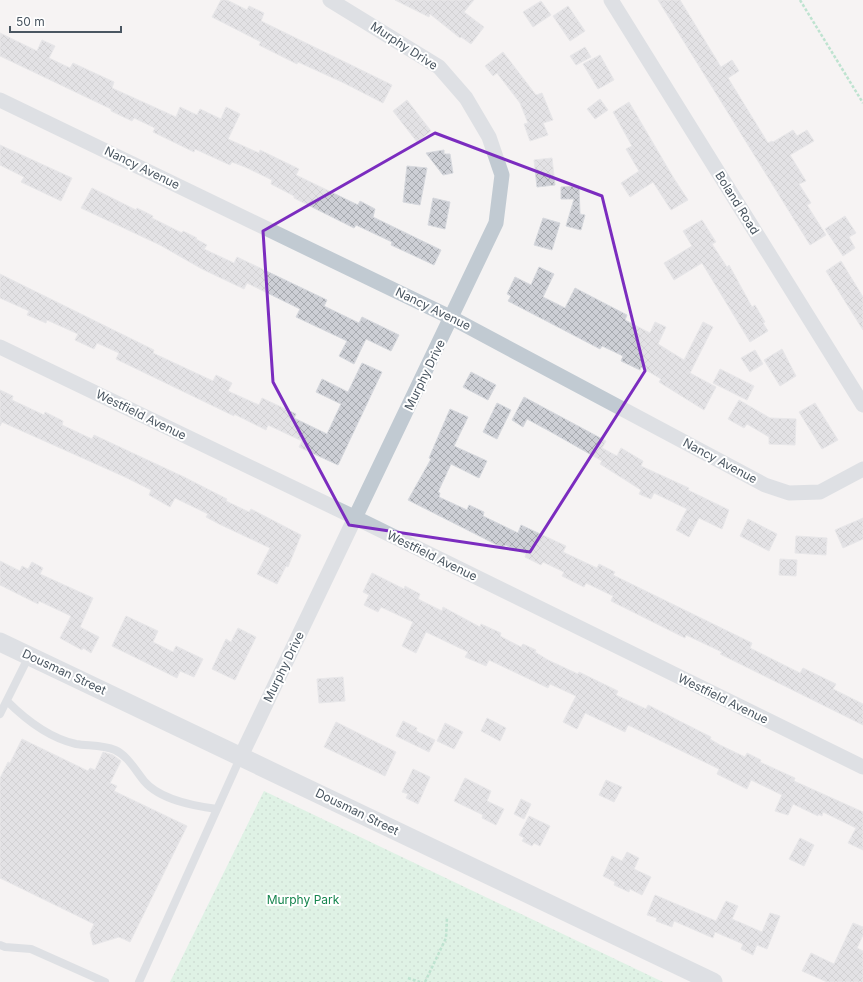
<svg xmlns="http://www.w3.org/2000/svg" width="863" height="982" font-family="Inter,sans-serif">
	<style>
		.park { fill: url(#park-dots) }
		.building { fill: url(#building-cross-hatch); stroke: #d7d9de }
		.lines { fill: none; stroke-linecap: round; stroke-linejoin: round }
		.path { stroke: #7ad0a6; stroke-width: 2.5; stroke-dasharray: 3 2; stroke-linecap: butt }
		.service { stroke: #c1cad2; stroke-width: 8 }
		.minor { stroke: #c1cad2; stroke-width: 15 }
		.tertiary { stroke: #c1cad2; stroke-width: 19 }
		.marked { fill: none; stroke: #7b2cbf; stroke-width: 3; stroke-linejoin: round }
		.labels { text-anchor: middle; stroke-width: 4; stroke-linejoin: round; paint-order: stroke }
		.street-label { font-size: 12px; fill: #4a5661; stroke: #fff }
		.park-label { font-size: 12px; fill: #17864f; stroke: #fff }
	</style>
	<defs>
		<pattern id="park-dots" width="8" height="8" patternUnits="userSpaceOnUse"><rect width="8" height="8" fill="#c3f1d5"/><path d="M2 2h.1M6 6h.1" fill="none" stroke="#a0c6b0" stroke-width="1.8" stroke-linecap="round"/></pattern>
		<pattern id="building-cross-hatch" width="8" height="8" patternUnits="userSpaceOnUse"><rect width="8" height="8" fill="#cdcfd5"/><path d="M0 0l8 8M0 8l8-8" fill="none" stroke="#a8abb0"/></pattern>
	</defs>
	<rect width="100%" height="100%" fill="#f5f3f3"/>
	<path class="park" d="M264,791L663,982H170Z"/>
	<path class="building" d="M221,0H227L247,10L249,6L264,13L261,21L392,85L383,103L344,83L298,62L297,64L259,45L261,42L212,17Z
		M395,0H474L464,12L484,27L471,44L461,37L460,38L430,14L429,17Z
		M658,0H680L721,67L732,60L739,71L728,78L768,143L772,141L773,142L793,130L797,136L807,130L814,141L790,155L806,181L799,184L811,203L807,205L826,235L810,245Z
		M541,1L551,15L533,27L523,12Z
		M568,6L585,31L570,41L553,16Z
		M0,33L37,51L42,40L55,46L49,58L70,68L73,63L114,82L112,88L176,117L180,107L197,115L200,109L221,119L226,107L240,114L228,139L259,153L260,150L299,169L296,175L358,205L360,201L375,209L373,217L441,250L434,265L391,245L392,242L356,225L354,228L294,198V196L271,184L272,180L245,167L232,162L230,165L195,149L194,152L153,132L155,128L134,118L132,121L111,111V109L0,56Z
		M585,47L591,57L576,65L570,56Z
		M503,52L536,95L542,93L553,120L543,123L548,135L530,141L524,124L528,123L520,103L497,73L493,76L485,66Z
		M600,55L614,80L598,89L583,64Z
		M600,99L608,110L595,119L587,109Z
		M407,100L431,131L417,142L393,111Z
		M629,102L673,177L688,200L671,210L653,182L630,197L621,183L639,171L626,149L632,146L613,112Z
		M0,145L72,178L61,201L21,182L24,177L0,165Z
		M444,150V154H450L453,173L443,175L426,153Z
		M552,158L555,185L537,187L534,160Z
		M407,166L427,168L420,205L403,202Z
		M579,186L580,214L585,215L581,230L566,226L574,199H561V187Z
		M92,188L136,210L137,208L153,216L152,218L182,233L183,231L197,238L196,239L207,245L204,249L234,263L237,257L327,300L324,306L359,323L362,317L399,335L391,351L366,339L354,364L339,356L347,341L296,317L300,309L247,283L244,289L202,269L160,245L81,208Z
		M433,198L450,202L445,229L428,225Z
		M845,216L856,233L849,237L855,248L843,256L825,229Z
		M543,218L560,223L552,250L534,245Z
		M702,220L716,242L712,244L727,267L729,265L752,307L755,305L765,322L763,323L768,331L750,342L702,263L674,280L664,263L692,246L683,231Z
		M841,261L863,297V330L826,271Z
		M539,267L554,274L543,297L565,308L575,288L627,315L625,320L650,333L655,322L666,327L658,344L684,360L703,322L713,327L690,373L716,387L704,410L659,382L661,379L641,367L640,370L621,361L623,356L602,346L600,349L508,301L511,296L507,294L515,277L531,285Z
		M0,274L154,350L153,353L213,381L216,375L232,383L228,391L259,405L262,398L296,414L294,418L327,434L341,404L316,392L322,379L348,392L362,363L382,372L338,465L299,447L302,441L268,425L266,430L234,414V416L116,359L119,353L97,343L94,349L75,340L78,334L47,320L46,323L27,315L29,311L0,298Z
		M782,349L796,376L780,386L764,360Z
		M755,350L763,364L750,372L741,358Z
		M720,369L754,386L747,400L713,383Z
		M471,372L496,385L488,400L463,387Z
		M0,390L13,396L12,400L44,415L45,412L63,421L62,425L92,439L94,435L184,477L227,499L226,501L249,512L251,509L301,535L288,567L286,566L277,584L257,574L270,548L219,524L206,517L208,514L175,498L170,507L149,495L151,490L125,477L2,422L0,426Z
		M524,397L606,441L602,448L617,456L621,448L643,461L641,466L689,488L688,490L729,510L722,529L699,518L689,537L676,530L687,509L654,493L651,499L639,494L641,490L600,464L602,461L551,432L527,419L523,427L512,420Z
		M739,400L770,418L796,419L795,445L769,444V437L747,424L744,428L728,419Z
		M497,403L511,410L497,439L483,432Z
		M815,403L838,440L822,449L799,412Z
		M450,409L468,417L454,446L487,461L479,478L451,464L438,492L440,493L439,497L467,510L469,505L484,512L483,516L518,533L521,525L566,546L563,552L597,568L599,564L615,572L613,575L752,643L750,648L800,673L803,668L836,684L833,689L863,704V725L720,654L722,652L686,635L685,638L611,601L613,596L586,583L584,587L562,576L564,572L543,562L541,565L525,557L526,554L505,545L503,548L408,500L431,459L429,458Z
		M863,518V539L843,548L835,530Z
		M748,519L777,534L769,551L740,536Z
		M796,536L827,538L826,555L795,553Z
		M780,559L797,560L796,576L779,575Z
		M0,561L20,571L22,566L28,569L32,562L43,568L40,574L93,598L80,627L99,637L91,653L83,648L82,650L60,638L71,616L39,601L38,604L0,585Z
		M372,573L404,589L405,586L420,594L418,599L442,611L443,607L480,627L481,624L501,633L500,636L521,647L523,644L536,650L535,652L548,660L578,674L579,672L618,691L616,695L646,709L648,705L711,737L710,739L720,745L745,757L747,753L761,760L760,762L795,778L794,781L863,812V850L848,843L856,828L823,812L822,816L818,814V816L793,804L788,815L775,811L782,795L751,780L747,789L717,774L719,769L628,725L625,732L585,713L577,729L563,722L576,696L550,684L548,688L489,660L486,666L465,657L468,652L426,632L416,653L402,646L413,622L381,607L378,612L364,605L369,595L363,592Z
		M126,616L158,631L153,642L173,652L176,646L203,659L194,677L180,671L177,678L112,646Z
		M238,628L256,637L235,680L212,669L226,639L231,642Z
		M343,677L345,701L319,703L317,679Z
		M487,718L506,728L500,741L481,731Z
		M403,721L417,728L416,731L435,740L429,752L396,736Z
		M336,722L396,752L385,776L324,747Z
		M445,723L463,732L454,749L437,741Z
		M22,739L88,771L90,768L95,770L103,752L113,755L121,761L110,783L117,786L114,791L187,826L130,942L119,937L93,945L90,933L94,924L0,878V778L8,762L10,763Z
		M413,769L430,777L418,804L406,798L408,794L402,792Z
		M465,778L491,791L487,801L504,809L496,825L482,818L483,815L454,801Z
		M606,780L622,787L614,802L599,795Z
		M521,799L531,804L524,819L514,814Z
		M529,816L550,826L540,846L534,843L532,846L522,841L524,838L519,835Z
		M800,838L814,845L804,866L789,859Z
		M627,852L639,858L634,869L651,877L642,895L630,889L629,892L614,885L615,882L603,876L612,856L622,861Z
		M655,895L716,921L726,901L738,906L732,919L762,932L770,913L780,916L767,949L757,945L758,942L753,955L741,949L743,944L715,932L713,938L674,921L672,927L656,921L657,918L647,915Z
		M853,923L863,927V935L857,948L863,951V982H827L802,971L811,953L834,964Z"/>
	<g class="lines">
		<path class="path" d="M800,0L863,103
			M408,978L420,982
			M425,982L446,938L447,917"/>
		<path class="service" d="M7,701C26,720 49,738 76,744C88,746 103,745 115,750C128,756 135,770 144,781C160,800 194,806 217,809
			M0,714L29,656
			M0,945L5,947L31,949L105,982
			M139,982L241,756"/>
		<path class="minor" d="M611,0L863,405
			M0,100L452,318L765,485L789,493L820,492L863,469
			M0,347L356,518L863,767
			M241,756L496,223L502,175L489,137L466,98L439,67L330,0"/>
		<path class="tertiary" d="M0,642L713,982"/>
	</g>
	<path d="M0 0H863V982H0ZM435,133L602,196L645,371L530,552L349,525L273,382L263,231Z" fill="#f5f3f3" fill-opacity=".55" fill-rule="evenodd"/>
	<path class="marked" d="M435,133L602,196L645,371L530,552L349,525L273,382L263,231Z"/>
	<g class="labels">
		<g class="street-label">
			<text transform="translate(404 46) rotate(33)" y="4">Murphy Drive</text>
			<text transform="translate(142 168) rotate(26)" y="4">Nancy Avenue</text>
			<text transform="translate(737 203) rotate(58)" y="4">Boland Road</text>
			<text transform="translate(433 309) rotate(26)" y="4">Nancy Avenue</text>
			<text transform="translate(425 375) rotate(-64)" y="4">Murphy Drive</text>
			<text transform="translate(141 415) rotate(26)" y="4">Westfield Avenue</text>
			<text transform="translate(720 461) rotate(28)" y="4">Nancy Avenue</text>
			<text transform="translate(432 556) rotate(26)" y="4">Westfield Avenue</text>
			<text transform="translate(284 667) rotate(-64)" y="4">Murphy Drive</text>
			<text transform="translate(64 672) rotate(25)" y="4">Dousman Street</text>
			<text transform="translate(723 699) rotate(26)" y="4">Westfield Avenue</text>
			<text transform="translate(357 812) rotate(26)" y="4">Dousman Street</text>
		</g>
		<g class="park-label">
			<text x="303" y="904">Murphy Park</text>
		</g>
	</g>
	<path d="M10 26v6h111v-6" fill="none" stroke="#4a5661" stroke-width="2"/>
	<text x="16" y="26" font-size="12" fill="#4a5661" stroke="#ffffff" stroke-width="3" paint-order="stroke">50 m</text>
</svg>
